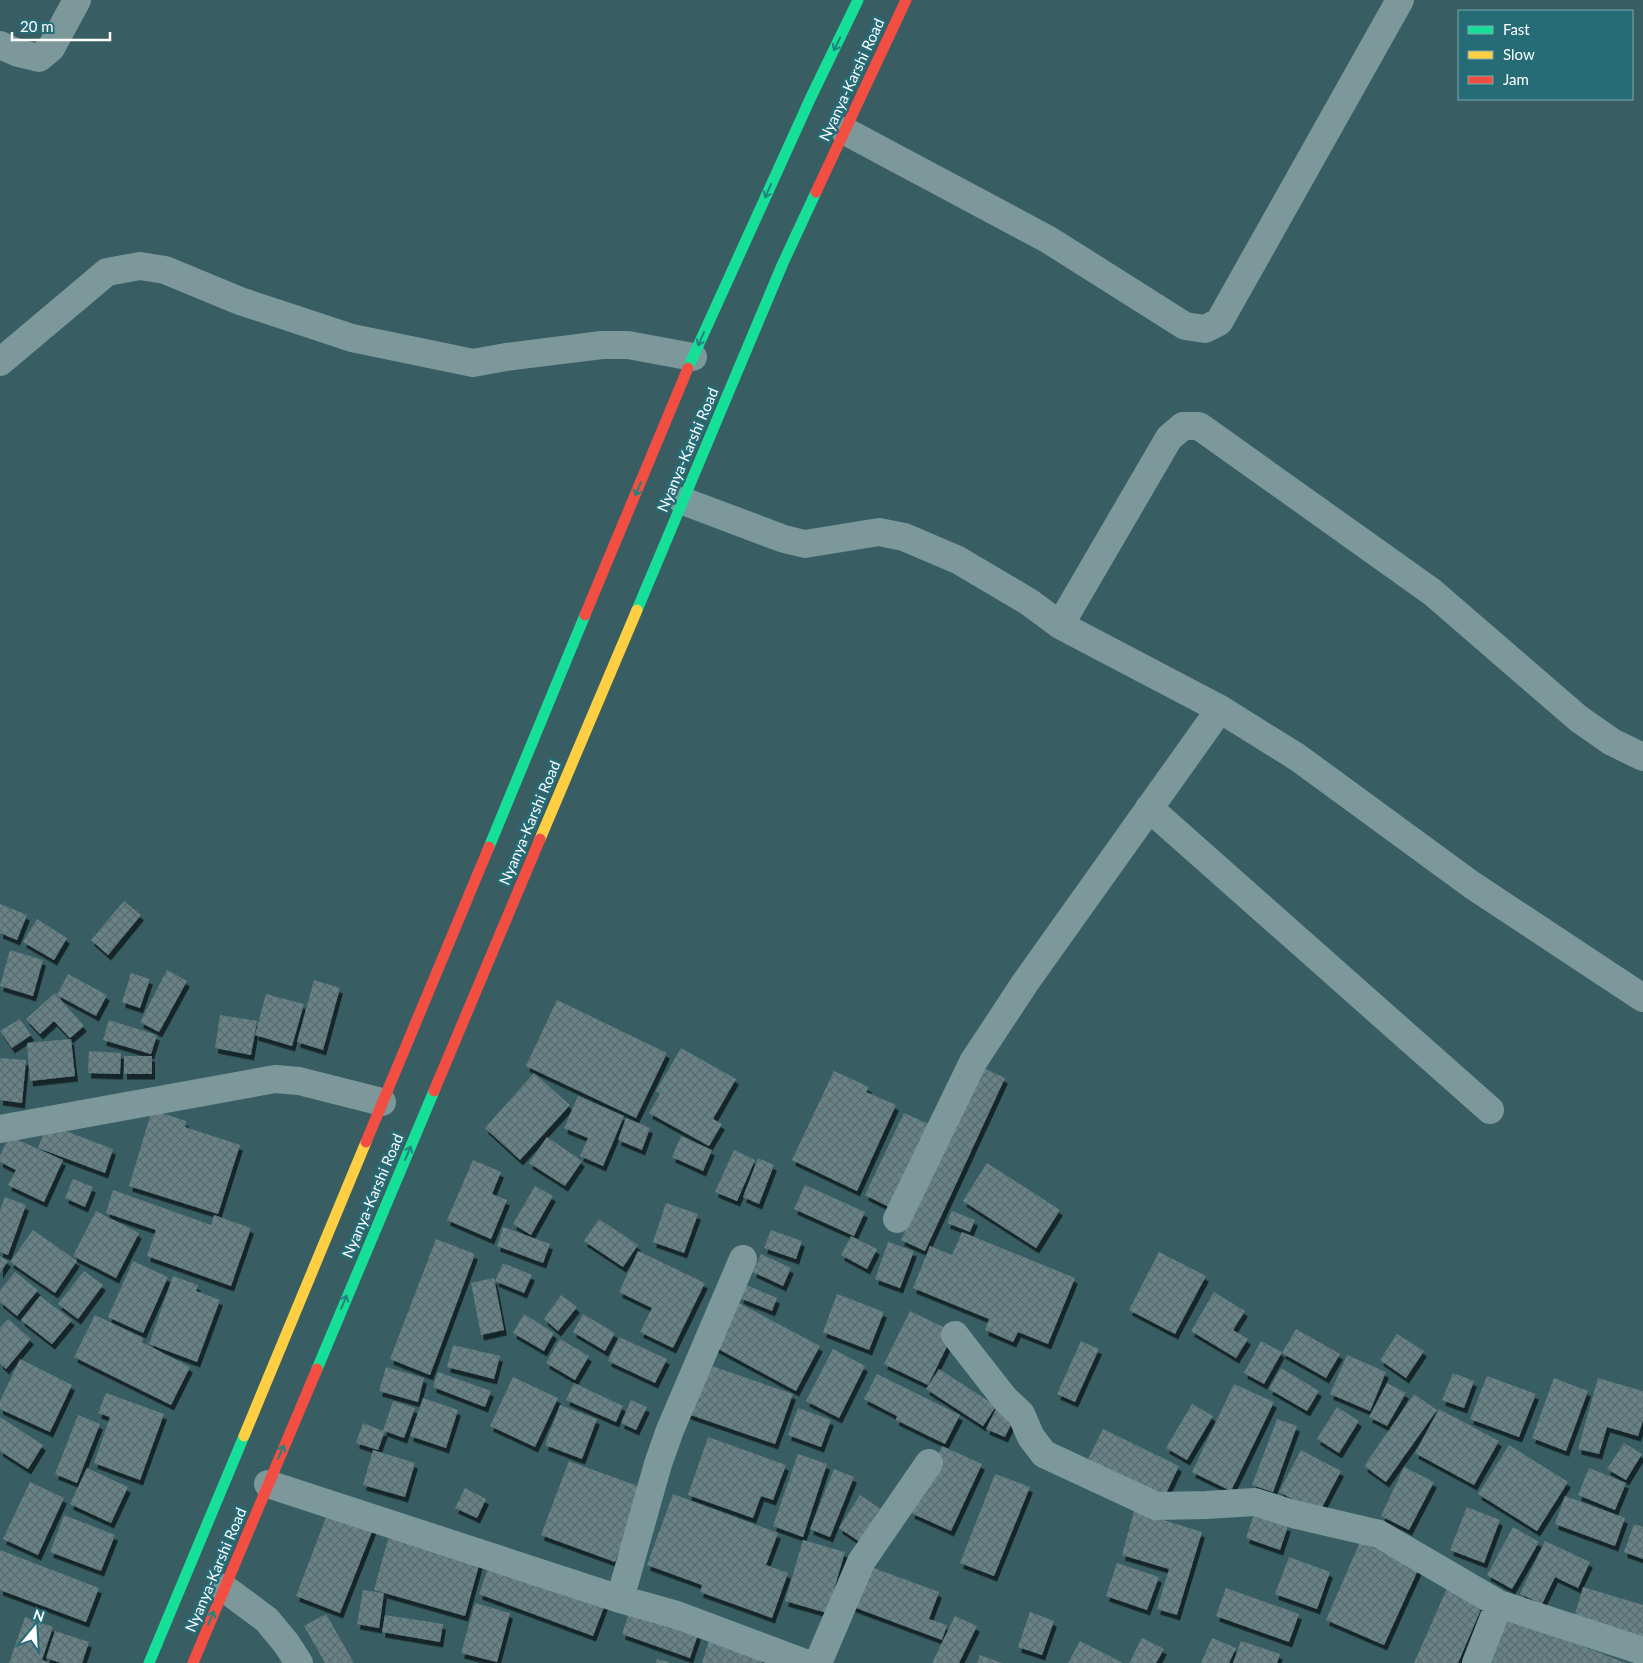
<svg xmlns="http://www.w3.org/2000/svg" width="1643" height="1663" font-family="Lato,sans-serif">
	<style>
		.building { fill: url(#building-cross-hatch); filter: url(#shadow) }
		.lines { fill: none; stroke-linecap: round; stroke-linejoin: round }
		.street { stroke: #7c989b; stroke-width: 28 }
		.fast { stroke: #16e098; stroke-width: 11 }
		.slow { stroke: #ffcf43; stroke-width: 11 }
		.jam { stroke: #f24e42; stroke-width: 11 }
		.oneway { stroke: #22837e }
		.labels { text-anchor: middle; stroke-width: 5; stroke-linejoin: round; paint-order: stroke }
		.street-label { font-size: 15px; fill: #fff; stroke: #256c77 }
	</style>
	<defs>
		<pattern id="building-cross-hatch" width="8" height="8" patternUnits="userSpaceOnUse" patternTransform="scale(1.25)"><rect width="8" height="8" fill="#678387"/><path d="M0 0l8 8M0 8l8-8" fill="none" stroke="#5b6a6c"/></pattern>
		<filter id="shadow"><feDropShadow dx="3" dy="5.5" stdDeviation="0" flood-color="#0009"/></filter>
	</defs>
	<rect width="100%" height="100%" fill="#385e64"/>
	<path class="building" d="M124,901L141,915L108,955L91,940Z
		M0,904L27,915L17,940L0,933Z
		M37,919L67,938L54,960L23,942Z
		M10,950L43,960L33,996L0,986Z
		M167,970L187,981L159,1032L140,1022Z
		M131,973L150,979L140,1008L122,1002Z
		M68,974L107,995L96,1016L57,995Z
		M314,980L340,988L323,1050L297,1042Z
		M55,993L84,1026L70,1038L54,1021L40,1034L26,1019Z
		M266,994L304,1004L292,1046L255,1035Z
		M557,1000L667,1053L636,1118L526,1066Z
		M220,1015L257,1021L251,1055L215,1048Z
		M20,1019L31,1035L12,1048L0,1031Z
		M109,1020L157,1035L151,1054L103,1040Z
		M71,1039L75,1076L30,1081L27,1043Z
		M681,1048L736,1079L713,1119L722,1124L709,1146L649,1113L660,1094L656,1091Z
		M89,1051L121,1053L120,1074L88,1073Z
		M124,1056H152V1074H124Z
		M0,1058L26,1060L22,1103L0,1100Z
		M981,1067L1005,1078L925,1251L901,1240Z
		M834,1071L869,1087L866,1092L896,1105L857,1191L792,1160Z
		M534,1073L570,1105L520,1160L485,1128Z
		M578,1096L624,1116L603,1166L580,1156L588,1138L564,1128Z
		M152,1110L186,1121L185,1127L240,1145L218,1214L129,1186Z
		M904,1113L931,1125L891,1208L865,1195Z
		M626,1118L650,1128L642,1150L618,1140Z
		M47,1124L113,1149L105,1173L38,1148Z
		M9,1136L63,1160L44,1202L8,1185L16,1170L0,1162V1156Z
		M681,1136L712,1150L703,1171L672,1157Z
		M547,1137L582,1161L565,1186L529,1163Z
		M734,1150L755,1160L737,1201L715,1192Z
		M758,1158L774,1165L759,1204L743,1197Z
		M473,1160L501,1172L492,1194L507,1200L491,1239L447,1220Z
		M987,1163L1060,1210L1036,1248L963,1201Z
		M73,1179L93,1187L85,1207L65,1198Z
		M805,1185L865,1212L854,1236L794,1209Z
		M535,1186L553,1196L531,1235L513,1224Z
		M113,1190L211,1225L214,1215L251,1228L231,1286L147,1256L156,1230L106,1213Z
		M5,1197L26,1205L8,1255L0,1252V1210Z
		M666,1203L698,1214L684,1253L653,1242Z
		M96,1211L139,1233L116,1278L73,1256Z
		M952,1211L975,1220L970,1232L947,1223Z
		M599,1219L638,1245L623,1267L584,1241Z
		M503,1227L550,1244L543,1263L497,1246Z
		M33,1230L77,1261L55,1293L10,1262Z
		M771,1230L802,1241L796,1259L764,1248Z
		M962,1232L1075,1278L1048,1344L1018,1332L1013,1342L985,1330L989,1319L913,1288L930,1246L952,1255Z
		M851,1236L877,1249L867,1269L841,1255Z
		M436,1239L475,1254L430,1375L390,1359Z
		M888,1242L914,1251L900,1288L875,1279Z
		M638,1251L705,1283L673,1348L640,1332L652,1308L619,1292Z
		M1159,1252L1206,1276L1175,1334L1129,1310Z
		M761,1254L791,1268L783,1286L753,1272Z
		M0,1256L8,1261L0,1273Z
		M133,1261L168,1277L143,1333L108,1317Z
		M503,1263L532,1275L524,1293L495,1281Z
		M84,1271L103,1285L78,1319L58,1304Z
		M15,1272L38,1290L17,1316L0,1302V1290Z
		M173,1276L198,1285L196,1291L220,1300L197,1362L149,1344Z
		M494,1278L504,1330L481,1335L471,1283Z
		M746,1285L777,1298L772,1311L740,1298Z
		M1214,1292L1245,1311L1233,1330L1248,1339L1236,1358L1191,1331Z
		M837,1294L884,1312L869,1350L823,1332Z
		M561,1295L577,1307L558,1331L544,1319Z
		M40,1296L72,1320L52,1344L21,1320Z
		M735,1301L820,1346L796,1391L711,1345Z
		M910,1311L954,1332L928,1385L884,1364Z
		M524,1314L554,1333L544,1351L513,1333Z
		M583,1314L615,1333L605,1351L573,1332Z
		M95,1315L143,1338L142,1342L190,1367L171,1405L74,1357Z
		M8,1319L31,1339L6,1369L0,1363V1328Z
		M1296,1329L1340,1354L1326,1378L1282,1353Z
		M1397,1334L1424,1351L1406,1378L1380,1360Z
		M619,1337L667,1359L655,1383L608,1361Z
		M560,1339L589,1356L575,1380L546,1363Z
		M1081,1341L1099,1349L1075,1402L1057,1394Z
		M1261,1341L1282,1352L1264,1384L1244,1373Z
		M453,1345L500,1356L494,1379L447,1367Z
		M833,1349L865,1366L839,1418L806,1401Z
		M1347,1355L1386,1372L1370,1411L1330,1394Z
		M20,1359L72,1385L50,1432L0,1409V1401Z
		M703,1363L793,1394L775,1444L685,1413Z
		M386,1367L424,1378L418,1402L379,1391Z
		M1281,1368L1319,1391L1307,1411L1269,1389Z
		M939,1369L996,1406L983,1426L926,1389Z
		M438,1372L491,1391L485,1407L433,1387Z
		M1453,1373L1474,1381L1464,1408L1442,1400Z
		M877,1374L960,1415L945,1444L896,1420L897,1416L864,1399Z
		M1487,1376L1536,1394L1519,1437L1470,1419Z
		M513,1377L558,1398L535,1447L490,1426Z
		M1554,1378L1588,1391L1566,1451L1532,1438Z
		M1598,1378L1643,1391V1420L1638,1436L1607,1427L1599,1454L1578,1449Z
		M574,1383L623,1406L616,1422L566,1400Z
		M1387,1383L1406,1393L1387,1426L1369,1417Z
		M1234,1384L1274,1402L1231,1491L1192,1472Z
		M106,1393L164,1414L140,1480L94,1463L110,1417L98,1413Z
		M1414,1394L1437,1410L1386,1482L1364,1466Z
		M423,1398L458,1410L446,1448L410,1436Z
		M631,1400L647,1407L636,1430L621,1423Z
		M393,1401L415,1408L404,1438L385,1431L378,1450L356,1443L363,1423L383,1431Z
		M1192,1404L1213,1416L1187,1460L1166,1448Z
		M560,1405L597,1419L582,1459L545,1445Z
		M997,1407L1015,1416L1005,1437L986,1429Z
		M1337,1407L1359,1421L1339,1453L1317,1439Z
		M798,1408L831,1420L821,1447L788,1435Z
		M1439,1409L1499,1441L1474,1485L1415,1453Z
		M78,1415L100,1424L77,1483L55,1474Z
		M0,1417L43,1445L28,1469L0,1451Z
		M1277,1419L1297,1426L1273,1492L1252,1485Z
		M1103,1429L1179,1466L1162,1502L1085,1465Z
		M708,1437L786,1465L773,1500L761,1496L753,1518L688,1495Z
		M1624,1443L1642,1454L1626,1480L1607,1469Z
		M1509,1445L1568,1482L1537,1531L1478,1494Z
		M942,1446L982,1464L951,1531L911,1513Z
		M373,1450L415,1463L405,1497L363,1485Z
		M1301,1450L1341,1471L1319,1513L1279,1492Z
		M798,1454L827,1464L803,1537L773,1526Z
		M569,1461L643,1488L615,1562L541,1535Z
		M1404,1467L1434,1482L1409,1530L1381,1516Z
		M87,1468L128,1487L111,1523L70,1504Z
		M1589,1468L1626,1483L1615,1510L1578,1495Z
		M834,1469L854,1477L830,1537L810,1529Z
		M995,1474L1030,1487L994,1576L960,1563Z
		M30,1482L64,1498L38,1555L3,1539Z
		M465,1488L486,1499L477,1518L455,1508Z
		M673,1494L778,1533L766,1565L788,1573L772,1618L700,1592L702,1585L647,1565Z
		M860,1495L881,1509L860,1542L839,1528Z
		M1565,1496L1625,1518L1615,1546L1555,1524Z
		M330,1507L375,1524L340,1613L296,1596Z
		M1467,1507L1500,1520L1484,1563L1450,1550Z
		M1134,1511L1202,1532L1177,1615L1157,1609L1169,1569L1122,1555Z
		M1254,1514L1288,1526L1280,1550L1246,1538Z
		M64,1515L115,1535L101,1571L50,1552Z
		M1634,1524L1643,1527V1559L1624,1552Z
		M1513,1527L1539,1542L1512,1589L1487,1575Z
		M390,1532L481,1558L465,1616L374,1590Z
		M803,1540L845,1552L827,1613L785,1601Z
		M1545,1541L1590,1562L1578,1588L1555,1577L1542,1604L1520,1594Z
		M1360,1542L1419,1568L1384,1645L1326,1620Z
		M0,1550L99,1588L86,1622L0,1590Z
		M1289,1557L1330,1572L1317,1609L1275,1594Z
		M490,1562L605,1604L593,1636L479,1594Z
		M1117,1563L1159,1577L1147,1610L1106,1596Z
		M863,1564L939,1592L929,1619L947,1625L942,1640L848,1605Z
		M1448,1586L1484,1602L1458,1663H1414Z
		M1583,1587L1643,1605V1643L1573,1621Z
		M1226,1588L1299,1614L1289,1642L1216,1616Z
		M363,1590L384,1593L379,1628L357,1624Z
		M475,1603L510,1613L497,1662L461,1653Z
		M630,1610L698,1634L690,1658L622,1634Z
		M1030,1612L1054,1621L1042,1655L1018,1647Z
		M326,1614L354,1663H325L304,1626Z
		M385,1615L443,1624L440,1642L382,1632Z
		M955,1616L977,1626L959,1663H932Z
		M25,1617L53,1627L42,1660L50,1663H9Z
		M1507,1617L1626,1663H1489Z
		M55,1631L89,1642L82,1663H61L46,1658Z
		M1142,1638L1164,1649L1156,1663H1129Z
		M1212,1638L1236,1648L1229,1663H1201Z
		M709,1640L764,1655L762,1663H702Z
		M1080,1641L1123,1663H1068Z
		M1241,1641L1280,1654L1277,1663H1233Z
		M980,1655L1002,1663H977Z
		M657,1659L669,1662V1663H656Z"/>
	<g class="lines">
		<path class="street" d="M0,45L18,53L39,58L51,48L77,0
			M845,131L1049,240L1185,326L1205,329L1219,322L1400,0
			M0,362L107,272L140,266L165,270L240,301L352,338L473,363L506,357L602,345H628L693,357
			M683,501L784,539L805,544L879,532L904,537L958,560L1029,602L1060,625L1220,709L1297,757L1472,885L1643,998
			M1060,625L1169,438L1183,426H1199L1432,592L1579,719L1612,742L1643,757
			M1149,808L1490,1110
			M0,1129L275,1079L299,1081L382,1102
			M897,1219L973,1062L1025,983L1220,709
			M955,1335L1005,1399L1021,1414L1031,1437L1044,1454L1156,1506L1206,1505L1255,1502L1293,1514L1379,1534L1499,1604L1643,1651
			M268,1484L620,1599L677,1615L805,1663
			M224,1588L267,1620L286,1643L299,1663
			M620,1599L658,1464L670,1430L743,1259
			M818,1663L861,1562L929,1463
			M1476,1663L1499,1604"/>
		<path class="fast" d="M688,368L811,97L858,0
			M637,610L783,263L816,192
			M489,847L585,615
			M317,1369L434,1091
			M149,1663L244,1436"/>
		<path class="slow" d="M540,839L637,610
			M244,1436L366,1142"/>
		<path class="jam" d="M816,192L906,0
			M585,615L688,368
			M434,1091L540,839
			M366,1142L489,847
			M193,1663L317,1369"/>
	</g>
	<defs><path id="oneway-shaft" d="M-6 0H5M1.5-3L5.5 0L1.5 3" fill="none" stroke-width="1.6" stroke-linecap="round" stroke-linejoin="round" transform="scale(1.25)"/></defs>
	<g class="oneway">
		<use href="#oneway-shaft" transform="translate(837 44) rotate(116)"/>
		<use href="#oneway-shaft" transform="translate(768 191) rotate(114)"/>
		<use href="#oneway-shaft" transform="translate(701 339) rotate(114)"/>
		<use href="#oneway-shaft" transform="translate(638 489) rotate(113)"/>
		<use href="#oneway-shaft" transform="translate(408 1153) rotate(-67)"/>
		<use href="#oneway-shaft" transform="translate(344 1302) rotate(-67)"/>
		<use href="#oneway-shaft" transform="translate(281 1452) rotate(-67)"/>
		<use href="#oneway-shaft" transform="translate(211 1618) rotate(-67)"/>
	</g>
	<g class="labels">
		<g class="street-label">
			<text transform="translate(852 80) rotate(-65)" y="5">Nyanya-Karshi Road</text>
			<text transform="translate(688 450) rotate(-67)" y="5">Nyanya-Karshi Road</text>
			<text transform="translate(530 823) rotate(-67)" y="5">Nyanya-Karshi Road</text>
			<text transform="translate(373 1196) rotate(-67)" y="5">Nyanya-Karshi Road</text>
			<text transform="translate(216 1570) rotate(-67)" y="5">Nyanya-Karshi Road</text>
		</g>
	</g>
	<rect x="1458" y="10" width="175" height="90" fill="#256c77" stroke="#7ca7ad"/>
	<rect x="1468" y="26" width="25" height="8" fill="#16e098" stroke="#7ca7ad"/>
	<text x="1503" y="35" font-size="15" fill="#ffffff">Fast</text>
	<rect x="1468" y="51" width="25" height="8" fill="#ffcf43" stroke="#7ca7ad"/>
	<text x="1503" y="60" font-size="15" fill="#ffffff">Slow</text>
	<rect x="1468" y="76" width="25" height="8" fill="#f24e42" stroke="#7ca7ad"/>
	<text x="1503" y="85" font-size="15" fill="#ffffff">Jam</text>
	<g transform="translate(35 1628) rotate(18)" stroke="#256c77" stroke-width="4" paint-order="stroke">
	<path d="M0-4L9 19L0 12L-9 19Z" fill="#ffffff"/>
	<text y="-8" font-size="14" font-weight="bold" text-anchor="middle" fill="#ffffff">N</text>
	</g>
	<path d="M12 32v8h98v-8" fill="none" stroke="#ffffff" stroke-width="2.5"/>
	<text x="20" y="32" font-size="15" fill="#ffffff" stroke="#256c77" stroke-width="4" paint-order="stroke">20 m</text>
</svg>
